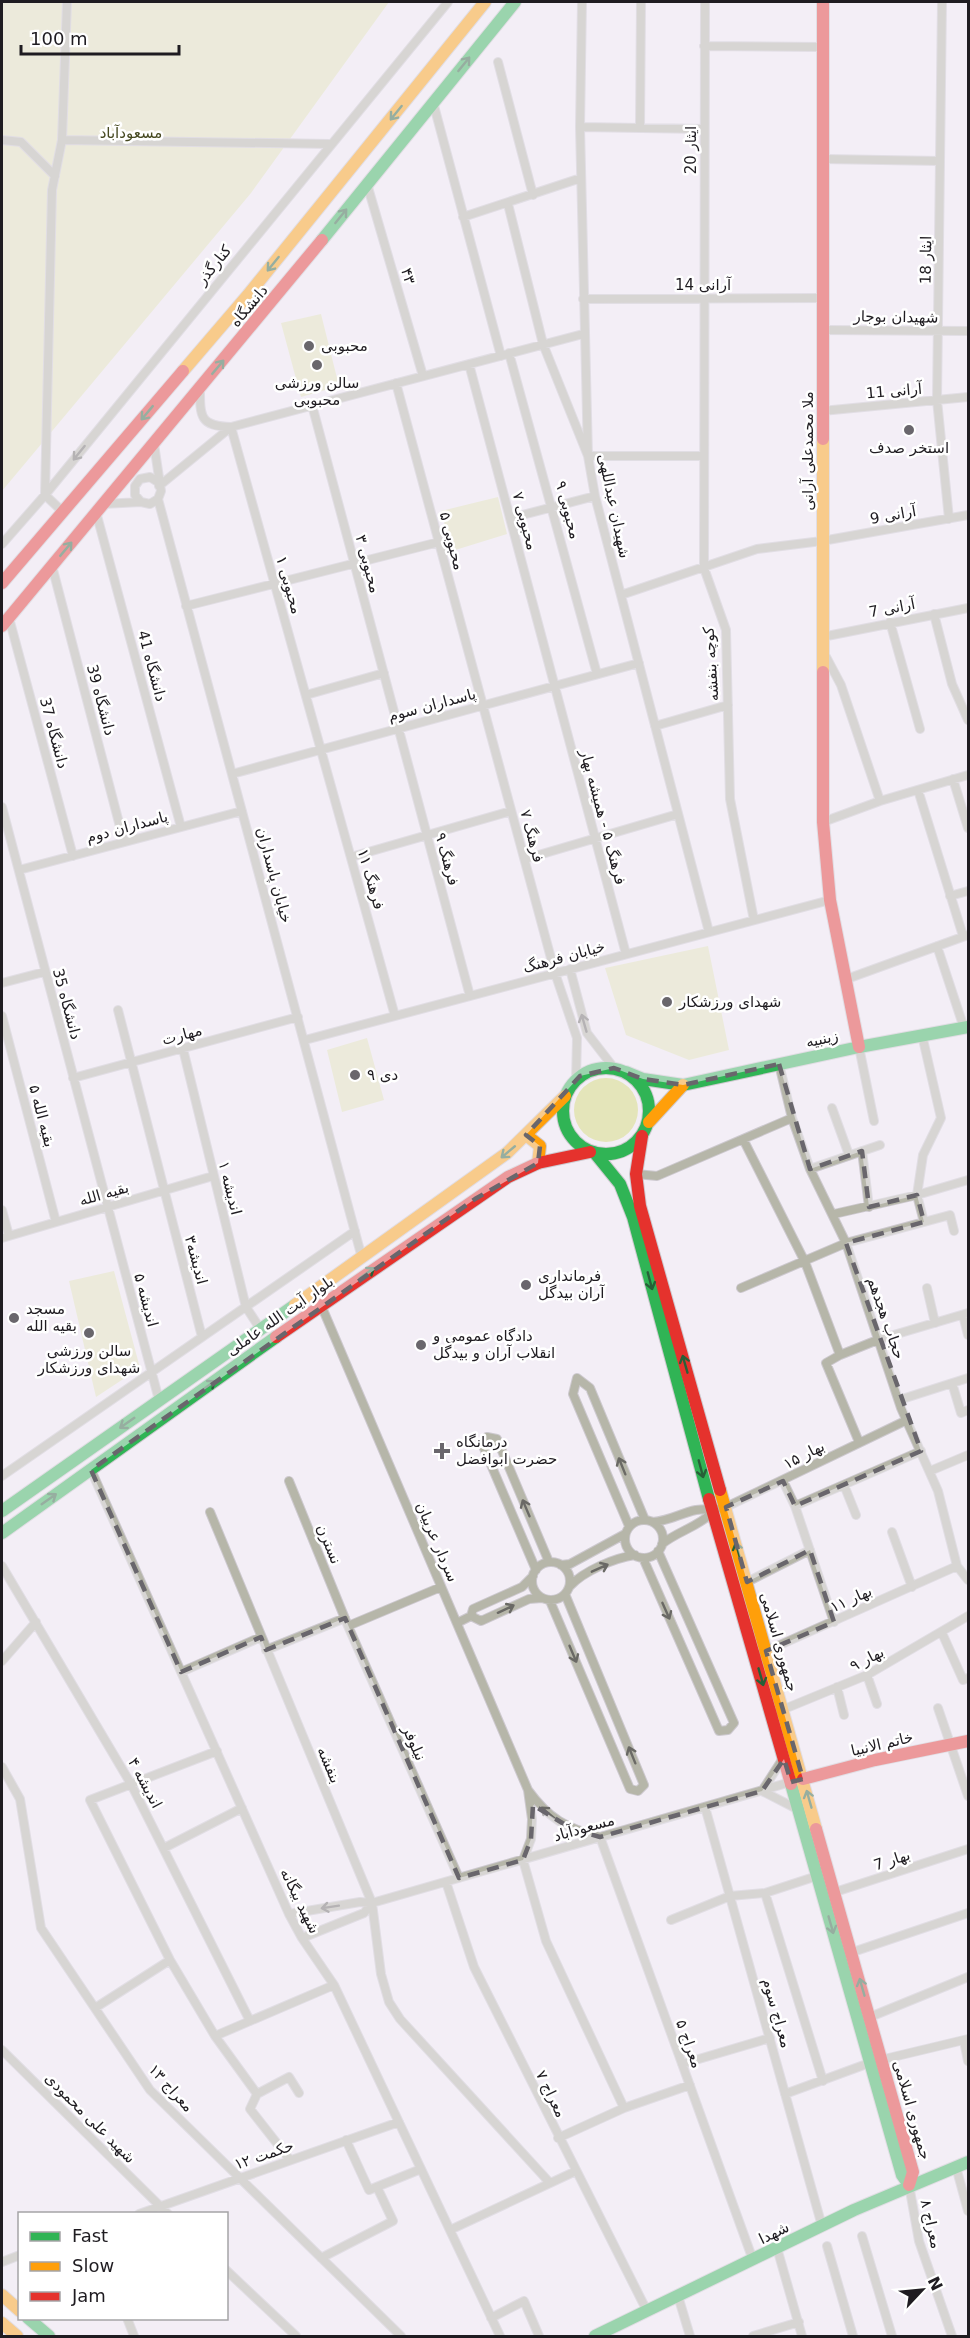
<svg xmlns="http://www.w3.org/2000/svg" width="970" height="2338" font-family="'DejaVu Sans',Cairo,sans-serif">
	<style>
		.green { fill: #e4e5ba }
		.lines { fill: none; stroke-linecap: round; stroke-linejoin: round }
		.street-casing { stroke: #cdc9cf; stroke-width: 10 }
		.fast-casing { stroke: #cdc9cf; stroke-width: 14 }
		.slow-casing { stroke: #cdc9cf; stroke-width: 14 }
		.jam-casing { stroke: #cdc9cf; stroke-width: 14 }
		.street { stroke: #b6b6a9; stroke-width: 8 }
		.fast { stroke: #30b455; stroke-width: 12 }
		.slow { stroke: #ff9f0a; stroke-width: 12 }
		.jam { stroke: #e5322d; stroke-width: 12 }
		.oneway { stroke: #276038 }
		.oneway2 { stroke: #6a6965 }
		.marked { fill: none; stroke: #69666c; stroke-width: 4.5; stroke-dasharray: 12 8; stroke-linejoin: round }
		.poi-dot { fill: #69666c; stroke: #fff; stroke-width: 2 }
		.labels { text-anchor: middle; stroke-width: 5; stroke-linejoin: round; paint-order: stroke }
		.park-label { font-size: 15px; fill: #464921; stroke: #fff }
		.street-label { font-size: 15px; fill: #1f1c21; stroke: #fff }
		.poi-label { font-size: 15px; fill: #1f1c21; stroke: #fff; text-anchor: start }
	</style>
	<rect width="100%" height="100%" fill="#f3eef6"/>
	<path class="green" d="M2,2H389L251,193L2,491Z
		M321,314L339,386L301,397L281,323Z
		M498,497L507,534L452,551L441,511Z
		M708,946L729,1050L689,1060L626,1035L605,968Z
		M367,1038L384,1100L342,1112L327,1050Z
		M574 1110a32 32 0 1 1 64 0a32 32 0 1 1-64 0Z
		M114,1271L140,1368L96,1397L69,1281Z"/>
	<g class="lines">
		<defs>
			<path id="street" d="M582,2L580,127L588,456L595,496L709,932
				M705,2L704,568L726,630L730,799L754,920
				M942,2L937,400L949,519
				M704,46L822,47
				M498,62L533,195
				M433,102L501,356
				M580,127L704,129
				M640,128L641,2
				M2,140L21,142L55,176
				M62,140L330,144
				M824,159L940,161
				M367,184L423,376
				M508,204L543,344L588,456H704
				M463,217L581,178
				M583,299L823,298
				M823,330L968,331
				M509,353L597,674
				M469,364L626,954
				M396,383L555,973L577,1038L576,1080
				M200,389C200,417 200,426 231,427L395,1016
				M312,405L470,996
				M822,411L968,397
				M154,444L161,491L158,499L150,504L141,502L135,495V486L140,479L150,477L158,482
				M159,486L231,427L583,334
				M158,499L362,1258
				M103,504L141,502
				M63,512L45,495L52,190L62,140L67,2
				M96,512L181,827
				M511,518L595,496
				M2,544L45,495L448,2
				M52,566L124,842
				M621,595L757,549L822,541L968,515
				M186,606L439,542
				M934,614L952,684L968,720
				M9,618L73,856
				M890,622L920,729
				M822,637L968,608
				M824,653L841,685L880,801
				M306,695L384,673
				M655,726L728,705
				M232,774L639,663
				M953,779L968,828
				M918,790L963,936
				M2,807L159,1400
				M823,822L880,801L968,775
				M351,857L511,811
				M525,859L678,814
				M19,870L242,811
				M950,896L968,891
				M937,946L964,1028
				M570,969L587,1033L614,1068
				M844,980L968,935
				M2,983L44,972
				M118,1010L202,1337
				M2,1016L56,1222
				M922,1035L941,1118L923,1155L917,1195L924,1222
				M305,1040L830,900
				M859,1047L874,1121
				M183,1049L246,1307L261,1330
				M779,1064L792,1118L810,1169L846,1243L901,1408L938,1491L957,1566L968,1580
				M73,1078L298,1017
				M832,1108L849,1155
				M743,1139L805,1262L840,1355L826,1363L859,1442
				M862,1151L869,1207
				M810,1169L880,1145
				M636,1174L657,1176L792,1118
				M2,1210L9,1236
				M834,1214L917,1195L968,1180
				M2,1238L213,1176
				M741,1288L846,1243L950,1215L954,1231
				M927,1288L935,1323
				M321,1305L528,1790
				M963,1315L968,1335
				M840,1355L880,1339L968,1313
				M952,1383L961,1413L968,1410
				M899,1400L968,1378
				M91,1470L289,1914L302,1938L334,1985L500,2336
				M930,1471L968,1455
				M2,1476L355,1231
				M289,1481L348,1626L459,1878
				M783,1481L795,1506L834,1622
				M844,1485L856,1515
				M795,1506L921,1451
				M210,1512L372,1903L381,1974L389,2002L400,2019L550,2183
				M625 1539a19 19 0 1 1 38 0a19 19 0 1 1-38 0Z
				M653,1522C669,1521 681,1513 696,1510C708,1508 714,1511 726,1507L907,1420
				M629,1526L573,1394L577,1378L590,1388L645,1520
				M892,1532L912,1587
				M662,1544C678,1531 698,1527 713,1512
				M643,1558L719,1731L728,1730L734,1723L658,1551
				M532 1581a19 19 0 1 1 38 0a19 19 0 1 1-38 0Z
				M561,1565L570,1564L625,1534
				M2,1566L131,1784L250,2021
				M536,1570L483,1446L487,1437L497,1439L549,1562
				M747,1582L810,1550
				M570,1586C584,1571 614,1558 635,1555
				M550,1601L630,1789L638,1791L644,1785L565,1594
				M471,1616L481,1621L529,1599L542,1598
				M457,1623L471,1616L473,1609L522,1587L533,1576
				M348,1626L441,1587
				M942,1633L963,1680L968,1678
				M266,1650L345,1618
				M755,1656L957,1566
				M2,1661L36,1622
				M181,1672L261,1637
				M867,1675L877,1704
				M837,1687L844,1715
				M938,1708L968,1796
				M777,1712L867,1675L968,1616
				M217,1751L90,1800L170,1960L215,2036L257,2094L250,2109L290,2160
				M784,1757L762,1791L799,1810
				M2,1767L20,1799L41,1928L150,2090L401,2336
				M705,1807L822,2226
				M164,1848L242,1808
				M446,1882L474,1967L647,2311
				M765,1893L823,2081
				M829,1894L968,1849
				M289,1914L360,1902L372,1903L794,1781
				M671,1920L730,1896L765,1893L817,1876
				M302,1938L364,1913L372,1903
				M847,1954L968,1913
				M95,2008L170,1960
				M870,2017L968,1977
				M215,2036L334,1985
				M964,2041L968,2061
				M2,2050L168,2214
				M682,2064L770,2038
				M257,2094L289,2077L299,2093
				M785,2094L872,2062L968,2039
				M624,2108L546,1941L523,1860L531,1839L532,1819L528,1790C549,1819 566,1828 600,1837L753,2260
				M558,2138L624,2108L690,2085
				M346,2140L369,2190L421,2169
				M956,2167L968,2211
				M909,2185L919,2241L952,2336
				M139,2214L399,2122
				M450,2230L576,2171
				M862,2236L892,2336
				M827,2246L853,2336
				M777,2248L802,2336
				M321,2258L393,2221L377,2187
				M2,2262L20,2255
				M226,2270L296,2336
				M678,2296L690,2336
				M127,2318L134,2336
				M491,2318L524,2301L539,2336
				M753,2336L799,2322"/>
			<path id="fast" d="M322,240L515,2
				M563 1111a43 43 0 1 1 86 0a43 43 0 1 1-86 0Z
				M626,1072L643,1079L683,1085L859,1047L968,1027
				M594,1152L620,1184L633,1217L709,1499
				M2,1511L295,1305
				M2,1533L276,1337
				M791,1784L902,2175L909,2185
				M28,2318L49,2336
				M595,2336L854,2210L968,2162"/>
			<path id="slow" d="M183,371L248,295L485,2
				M823,439V672
				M649,1122L683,1085
				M526,1135L540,1146L538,1163
				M295,1305L507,1153L565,1096
				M720,1490L816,1829
				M2,2295L20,2311
				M2,2323L17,2336"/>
			<path id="jam" d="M823,2V439
				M2,583L183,371
				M2,626L322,240
				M823,672V822L830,900L859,1047
				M642,1136L636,1174L640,1206L720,1490
				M276,1337L508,1177L538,1163L590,1152
				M709,1499L791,1784
				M803,1779L875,1760L968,1741
				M816,1829L913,2172L909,2185"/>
		</defs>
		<use href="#street" class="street-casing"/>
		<use href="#fast" class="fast-casing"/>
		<use href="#slow" class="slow-casing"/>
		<use href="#jam" class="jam-casing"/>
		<use href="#street" class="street"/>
		<use href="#fast" class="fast"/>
		<use href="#slow" class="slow"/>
		<use href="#jam" class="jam"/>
	</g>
	<defs><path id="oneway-shaft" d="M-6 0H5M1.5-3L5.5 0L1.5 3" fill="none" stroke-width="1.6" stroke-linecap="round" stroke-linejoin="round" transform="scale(1.5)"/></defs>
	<g class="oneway">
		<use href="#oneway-shaft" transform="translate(464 64) rotate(-51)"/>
		<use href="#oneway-shaft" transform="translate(396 113) rotate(129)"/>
		<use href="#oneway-shaft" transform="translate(341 216) rotate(-51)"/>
		<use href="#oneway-shaft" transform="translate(273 264) rotate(129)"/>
		<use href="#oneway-shaft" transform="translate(218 367) rotate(-50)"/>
		<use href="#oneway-shaft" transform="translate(147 413) rotate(130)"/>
		<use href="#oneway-shaft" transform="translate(66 549) rotate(-50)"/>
		<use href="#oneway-shaft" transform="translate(508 1152) rotate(140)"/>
		<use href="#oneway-shaft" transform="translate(367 1273) rotate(-35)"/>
		<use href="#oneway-shaft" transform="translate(650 1281) rotate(75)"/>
		<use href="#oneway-shaft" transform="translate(685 1364) rotate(-106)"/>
		<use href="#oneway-shaft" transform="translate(208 1386) rotate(-36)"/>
		<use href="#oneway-shaft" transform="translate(127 1423) rotate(145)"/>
		<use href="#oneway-shaft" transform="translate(701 1469) rotate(75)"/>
		<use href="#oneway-shaft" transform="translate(49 1499) rotate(-35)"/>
		<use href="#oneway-shaft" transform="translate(738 1551) rotate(-106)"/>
		<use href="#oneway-shaft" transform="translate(761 1677) rotate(74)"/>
		<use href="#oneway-shaft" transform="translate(809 1799) rotate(-106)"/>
		<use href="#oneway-shaft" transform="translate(831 1925) rotate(74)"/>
		<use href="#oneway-shaft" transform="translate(862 1987) rotate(-106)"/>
	</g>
	<g class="oneway2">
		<use href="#oneway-shaft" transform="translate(79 453) rotate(129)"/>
		<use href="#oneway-shaft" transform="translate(584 1023) rotate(-106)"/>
		<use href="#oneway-shaft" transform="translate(622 1466) rotate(-112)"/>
		<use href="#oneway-shaft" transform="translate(526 1508) rotate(-113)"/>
		<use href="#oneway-shaft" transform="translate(600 1568) rotate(-24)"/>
		<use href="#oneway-shaft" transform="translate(506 1609) rotate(-25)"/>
		<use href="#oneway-shaft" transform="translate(666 1611) rotate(66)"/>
		<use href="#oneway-shaft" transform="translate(573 1654) rotate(67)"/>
		<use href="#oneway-shaft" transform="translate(632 1755) rotate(-112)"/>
		<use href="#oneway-shaft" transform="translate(548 1813) rotate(-141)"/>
		<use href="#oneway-shaft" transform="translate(330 1907) rotate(171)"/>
	</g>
	<path d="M0 0H970V2338H0ZM779,1064L810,1169L862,1151L869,1207L917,1195L924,1222L846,1243L921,1451L795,1506L783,1481L726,1507L747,1582L810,1550L834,1622L766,1651L803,1779L791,1782L784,1759L762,1791L600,1837L572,1829L533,1805L531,1839L523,1860L459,1878L345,1618L266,1650L261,1637L181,1672L91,1470L475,1199L538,1163L540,1146L526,1135L580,1076L614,1068L643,1079L683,1085Z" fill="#f3eef6" fill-opacity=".55" fill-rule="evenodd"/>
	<path class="marked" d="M779,1064L810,1169L862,1151L869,1207L917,1195L924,1222L846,1243L921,1451L795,1506L783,1481L726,1507L747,1582L810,1550L834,1622L766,1651L803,1779L791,1782L784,1759L762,1791L600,1837L572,1829L533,1805L531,1839L523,1860L459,1878L345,1618L266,1650L261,1637L181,1672L91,1470L475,1199L538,1163L540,1146L526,1135L580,1076L614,1068L643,1079L683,1085Z"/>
	<g class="poi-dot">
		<circle cx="309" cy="346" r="6"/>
		<circle cx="317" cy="365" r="6"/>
		<circle cx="909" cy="430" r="6"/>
		<circle cx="667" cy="1002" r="6"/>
		<circle cx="355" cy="1075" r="6"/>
		<circle cx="526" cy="1285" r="6"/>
		<circle cx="14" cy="1318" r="6"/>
		<circle cx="89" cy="1333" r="6"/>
		<circle cx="421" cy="1345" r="6"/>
		<path d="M439 1442h6v6h6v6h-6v6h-6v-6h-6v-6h6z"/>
	</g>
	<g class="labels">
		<g class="park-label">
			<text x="131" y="138">مسعودآباد</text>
		</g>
		<g class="street-label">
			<text transform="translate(691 150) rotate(-90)" y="5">ایثار 20</text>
			<text transform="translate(926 260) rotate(-89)" y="5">ایثار 18</text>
			<text transform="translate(214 265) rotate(-51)" y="5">کنارگذر</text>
			<text transform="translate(408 276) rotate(74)" y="5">۴۳</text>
			<text x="703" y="290">آرانی 14</text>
			<text transform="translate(249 306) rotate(-50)" y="5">دانشگاه</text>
			<text transform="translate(896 317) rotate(1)" y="5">شهیدان بوجار</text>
			<text transform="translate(894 391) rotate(-5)" y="5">آرانی 11</text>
			<text transform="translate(808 451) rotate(-90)" y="5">ملا محمدعلی آرانی</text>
			<text transform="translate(614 506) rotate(78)" y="5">شهیدان عبداللهی</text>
			<text transform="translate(568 510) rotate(75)" y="5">محبوبی ۹</text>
			<text transform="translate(893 515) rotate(-10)" y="5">آرانی 9</text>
			<text transform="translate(525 521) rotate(75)" y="5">محبوبی ۷</text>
			<text transform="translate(452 541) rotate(75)" y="5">محبوبی ۵</text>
			<text transform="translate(368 564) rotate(75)" y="5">محبوبی ۳</text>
			<text transform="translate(289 585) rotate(74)" y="5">محبوبی ۱</text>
			<text transform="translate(892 608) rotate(-11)" y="5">آرانی 7</text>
			<text transform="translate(711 664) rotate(-94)" y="5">کوچه بنفشه</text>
			<text transform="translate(152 666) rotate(75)" y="5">دانشگاه 41</text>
			<text transform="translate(101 700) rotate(75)" y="5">دانشگاه 39</text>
			<text transform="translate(432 705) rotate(-15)" y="5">پاسداران سوم</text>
			<text transform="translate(54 733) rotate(75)" y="5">دانشگاه 37</text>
			<text transform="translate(603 817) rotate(75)" y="5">فرهنگ ۵ - همیشه بهار</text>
			<text transform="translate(127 827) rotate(-15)" y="5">پاسداران دوم</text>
			<text transform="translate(532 836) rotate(75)" y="5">فرهنگ ۷</text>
			<text transform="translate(447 859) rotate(75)" y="5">فرهنگ ۹</text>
			<text transform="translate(274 875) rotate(75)" y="5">خیابان پاسداران</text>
			<text transform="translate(371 879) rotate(74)" y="5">فرهنگ ۱۱</text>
			<text transform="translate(564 957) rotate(-15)" y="5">خیابان فرهنگ</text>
			<text transform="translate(67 1004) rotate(75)" y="5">دانشگاه 35</text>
			<text transform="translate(182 1035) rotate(-15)" y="5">مهارت</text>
			<text transform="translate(822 1039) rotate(-12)" y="5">زینبیه</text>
			<text transform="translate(42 1116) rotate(75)" y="5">بقیه الله ۵</text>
			<text transform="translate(230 1188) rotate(76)" y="5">اندیشه ۱</text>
			<text transform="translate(104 1194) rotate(-16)" y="5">بقیه الله</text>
			<text transform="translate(196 1260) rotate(75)" y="5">اندیشه۳</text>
			<text transform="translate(146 1300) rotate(75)" y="5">اندیشه ۵</text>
			<text transform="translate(280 1316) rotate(-35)" y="5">بلوار آیت‌ الله عاملی</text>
			<text transform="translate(886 1318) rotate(71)" y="5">حجاب هجدهم</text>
			<text transform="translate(804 1455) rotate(-27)" y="5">بهار ۱۵</text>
			<text transform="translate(437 1542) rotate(67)" y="5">سردار عربیان</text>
			<text transform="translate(329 1544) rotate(68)" y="5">نسترن</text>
			<text transform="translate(851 1599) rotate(-24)" y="5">بهار ۱۱</text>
			<text transform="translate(779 1642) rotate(74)" y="5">جمهوری اسلامی</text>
			<text transform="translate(867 1659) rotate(-27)" y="5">بهار ۹</text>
			<text transform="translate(414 1743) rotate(66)" y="5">نیلوفر</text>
			<text transform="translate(882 1744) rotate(-13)" y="5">خاتم الانبیا</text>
			<text transform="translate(329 1765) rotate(67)" y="5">بنفشه</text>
			<text transform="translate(145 1783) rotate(62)" y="5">اندیشه ۴</text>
			<text transform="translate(584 1828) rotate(-16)" y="5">مسعودآباد</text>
			<text transform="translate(892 1860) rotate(-18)" y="5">بهار 7</text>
			<text transform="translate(300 1901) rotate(64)" y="5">شهید بیگانه</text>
			<text transform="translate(777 2013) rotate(74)" y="5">معراج سوم</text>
			<text transform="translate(689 2044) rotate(70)" y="5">معراج ۵</text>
			<text transform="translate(171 2088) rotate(48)" y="5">معراج ۱۳</text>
			<text transform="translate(551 2094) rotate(64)" y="5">معراج ۷</text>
			<text transform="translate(912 2110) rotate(74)" y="5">جمهوری اسلامی</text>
			<text transform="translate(90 2118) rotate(45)" y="5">شهید علی محمودی</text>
			<text transform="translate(264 2155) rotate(-19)" y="5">حکمت ۱۲</text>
			<text transform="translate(931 2224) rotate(77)" y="5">معراج ۸</text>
			<text transform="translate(774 2233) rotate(-26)" y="5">شهدا</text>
		</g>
		<g class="poi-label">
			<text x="321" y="351">محبوبی</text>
			<text x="317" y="388" text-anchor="middle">سالن ورزشی<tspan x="317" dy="17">محبوبی</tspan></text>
			<text x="909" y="453" text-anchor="middle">استخر صدف</text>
			<text x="679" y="1007">شهدای ورزشکار</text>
			<text x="367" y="1080">۹ دی</text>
			<text x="538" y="1281">فرمانداری<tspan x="538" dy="17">آران بیدگل</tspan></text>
			<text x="26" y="1314">مسجد<tspan x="26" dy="17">بقیه الله</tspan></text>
			<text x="433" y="1341">دادگاه عمومی و<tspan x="433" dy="17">انقلاب آران و بیدگل</tspan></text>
			<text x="89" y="1356" text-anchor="middle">سالن ورزشی<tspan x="89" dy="17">شهدای ورزشکار</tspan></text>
			<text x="456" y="1447">درمانگاه<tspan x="456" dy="17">حضرت ابوافضل</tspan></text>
		</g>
	</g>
	<rect width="970" height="2338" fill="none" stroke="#1f1c21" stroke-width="6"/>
	<rect x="18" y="2212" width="210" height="108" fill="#ffffff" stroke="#a5a4a6" stroke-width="1.5"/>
	<rect x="30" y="2232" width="30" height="9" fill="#30b455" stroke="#a5a4a6" stroke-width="1.5"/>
	<text x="72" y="2242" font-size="18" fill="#1f1c21">Fast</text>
	<rect x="30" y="2262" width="30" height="9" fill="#ff9f0a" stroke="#a5a4a6" stroke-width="1.5"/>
	<text x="72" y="2272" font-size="18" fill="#1f1c21">Slow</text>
	<rect x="30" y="2292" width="30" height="9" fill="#e5322d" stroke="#a5a4a6" stroke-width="1.5"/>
	<text x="72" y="2302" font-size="18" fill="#1f1c21">Jam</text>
	<g transform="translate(922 2290) rotate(64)" stroke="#ffffff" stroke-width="4.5" paint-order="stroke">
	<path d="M0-4.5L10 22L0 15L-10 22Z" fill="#1f1c21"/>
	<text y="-9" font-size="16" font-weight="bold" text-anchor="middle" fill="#1f1c21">N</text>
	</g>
	<path d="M21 45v9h158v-9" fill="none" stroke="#1f1c21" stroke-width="3"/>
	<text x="30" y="45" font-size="18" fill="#1f1c21" stroke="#ffffff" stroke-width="4.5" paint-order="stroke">100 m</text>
</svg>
